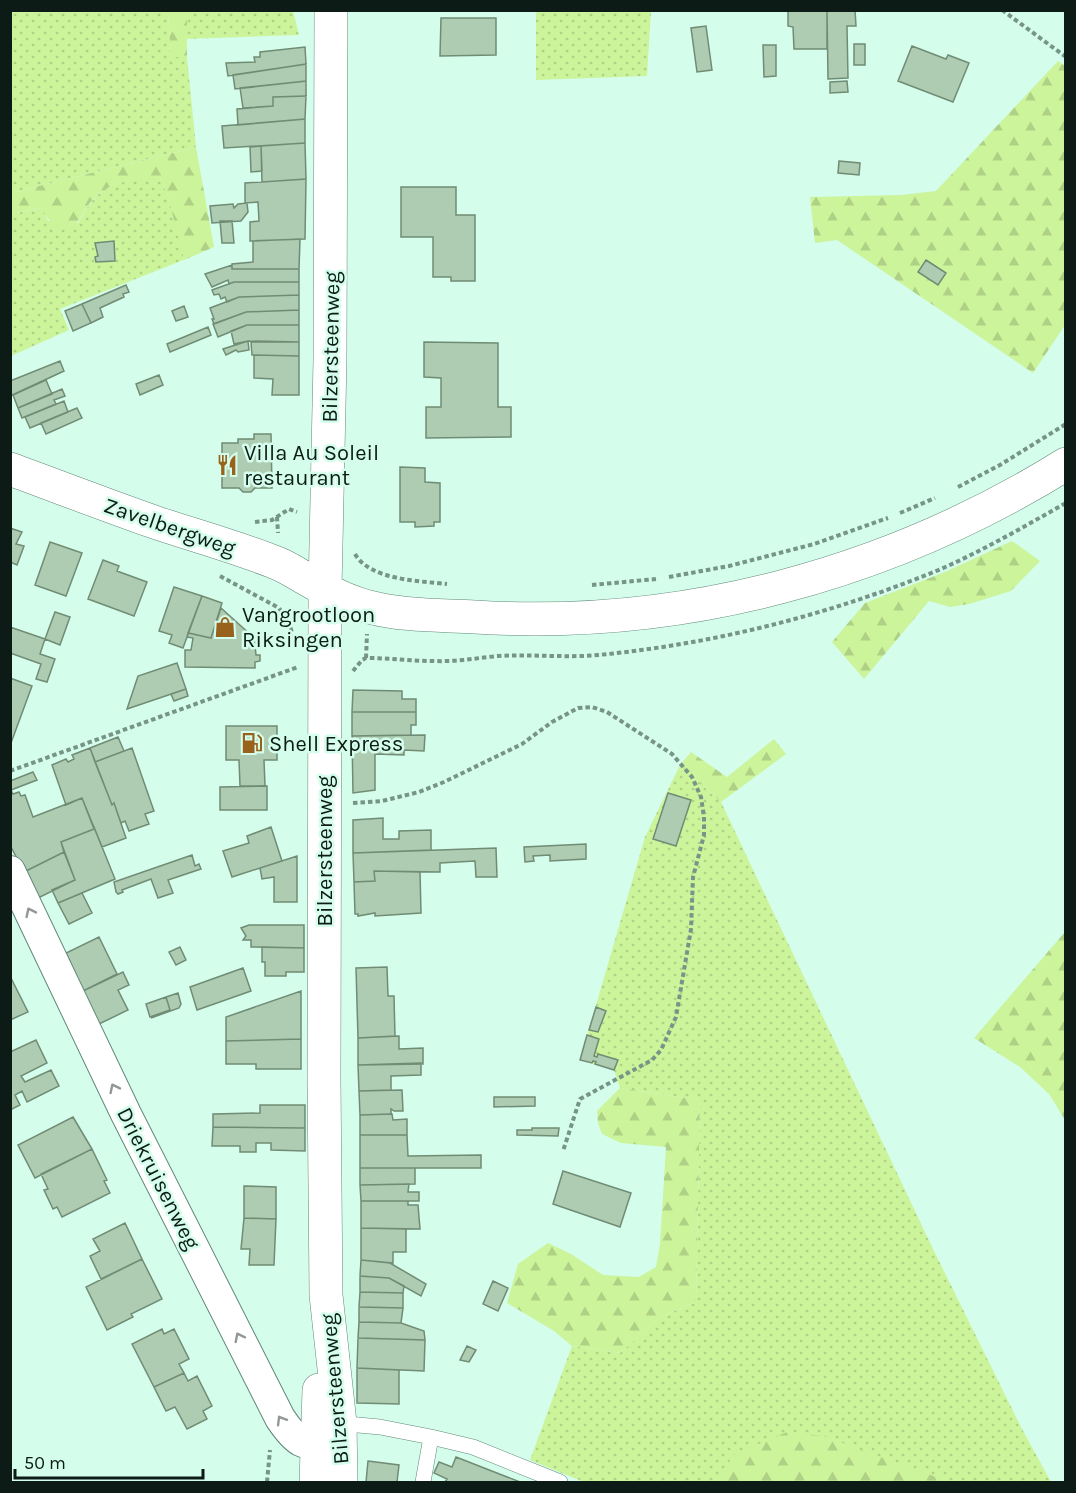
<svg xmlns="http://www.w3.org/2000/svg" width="1076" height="1493" font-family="Karla,sans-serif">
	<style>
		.grass { fill: url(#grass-dots) }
		.forest { fill: url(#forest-firs) }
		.building { fill: #aeccb2; stroke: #708c74; stroke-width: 1.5 }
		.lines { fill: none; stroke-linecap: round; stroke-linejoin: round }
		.lane-casing { stroke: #628879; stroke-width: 16 }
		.street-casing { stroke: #628879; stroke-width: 32 }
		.secondary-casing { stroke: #628879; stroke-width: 34 }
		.path { stroke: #779488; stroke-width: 4; stroke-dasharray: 4.5 3; stroke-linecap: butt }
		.lane { stroke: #fff; stroke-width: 15 }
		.street { stroke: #fff; stroke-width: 30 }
		.secondary { stroke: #fff; stroke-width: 33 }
		.oneway { stroke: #929896 }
		.labels { text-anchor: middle; stroke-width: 5; stroke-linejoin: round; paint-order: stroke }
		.street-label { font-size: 22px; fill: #0c1b15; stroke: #d4fdec }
		.poi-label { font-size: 22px; fill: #0c1b15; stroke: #d4fdec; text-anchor: start }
	</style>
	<defs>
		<pattern id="grass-dots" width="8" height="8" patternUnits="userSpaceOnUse" patternTransform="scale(1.5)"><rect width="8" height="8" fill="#ccf49b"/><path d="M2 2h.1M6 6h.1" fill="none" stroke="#aed185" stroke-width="1.8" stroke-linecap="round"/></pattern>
		<pattern id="forest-firs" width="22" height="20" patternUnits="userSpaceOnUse" patternTransform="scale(1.5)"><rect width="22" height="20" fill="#ccf49b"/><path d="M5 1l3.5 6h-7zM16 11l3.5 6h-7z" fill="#aed185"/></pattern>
	</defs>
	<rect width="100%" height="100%" fill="#d4fdec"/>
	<path class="grass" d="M187,10L293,11L299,35L186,39Z
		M10,11H168L171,57H187L196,147L11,193Z
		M536,11H651L647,76L536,80Z
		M141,177L160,178L168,196L174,218L191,257L60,309L69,330L11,356V214L43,208L48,221L78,223C96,190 106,186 141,177Z
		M680,765L721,802L933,1249L1022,1429L1051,1482L942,1481L823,1436L717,1482H584L530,1460L572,1346L620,1353L662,1316L696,1302L700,1100L620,1088L614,1070L580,1060L645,837Z"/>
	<path class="forest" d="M168,11H187V57H171Z
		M1058,61L1065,66V325L1033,373L837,240L815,243L810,197L901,195L936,191Z
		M196,147L214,247L184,260L168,196L160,178C132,177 103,183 87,207C81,216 79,223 69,229C53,227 49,222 42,208L11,214V193Z
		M1012,541L1040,561L1011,591L969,604L950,607L929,601L864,679L832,642L865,603L945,572Z
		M774,739L786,754L721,802L680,765L691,752L727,777Z
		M1065,932L1064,1030L1065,1120L1049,1094L1020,1067L974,1038Z
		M620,1088L700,1100L696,1302L662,1316L620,1353L572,1346L554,1331L507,1303L518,1264L548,1243L571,1254L603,1275L639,1277L656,1267L660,1244L666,1147L621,1143L602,1134L598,1123L597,1111Z
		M787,1432L823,1436L950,1482H717L733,1455Z"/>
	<path class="building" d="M788,10H827V49H794L793,27L788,26Z
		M827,10H855L856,26H847L848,78L828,79Z
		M441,18H496V55L440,56Z
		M706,26L712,70L697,72L691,28Z
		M854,44H865V65H854Z
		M763,45H776V76L764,77Z
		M912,46L946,59L948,55L969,63L953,102L898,81Z
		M305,47L306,64L228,76L226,63L255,62L254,57H260V52Z
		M306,64V81L235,89L233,75Z
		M306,81V96L273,97V106L243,108L240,88Z
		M847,81L848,92L830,93V82Z
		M306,96L305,119L238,125L237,109L273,106V97Z
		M305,119V143L224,148L222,126Z
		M305,143L306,179L262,182L261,146Z
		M261,146L262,171L251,172L250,147Z
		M839,161L860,163L859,175L838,173Z
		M306,179L305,239L250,241V222L259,221L258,202L245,203V183Z
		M401,187H456V215H475V281H451V277H433V237H401Z
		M247,203L248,212L241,221L212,223L210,206L233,204L234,208L238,204Z
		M220,221H232L234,243H222Z
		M300,239L299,269H232V264L253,262V241Z
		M114,241L115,261L96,262L95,257L98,256L95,243Z
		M926,260L946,273L938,285L918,272Z
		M232,265V269H299V282H234L229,284L228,280L212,287L205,274Z
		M234,282H299V295L239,297L227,302L225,297L221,299L219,294L214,295L212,290Z
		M126,285L129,292L123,294L124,297L100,308L103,317L91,323L82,304Z
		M299,295V310L246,312L214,324L212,319H214L210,308L239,297Z
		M82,304L91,323L73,331L65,311Z
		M184,306L188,317L176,321L172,311Z
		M299,310V325H247L218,337L213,324L246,312Z
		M247,325H299V342L248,341L234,344L231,331Z
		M208,327L211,335L170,352L167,344Z
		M248,341L249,350L238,352L236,350L226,355L223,349Z
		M251,342H299V356L252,355Z
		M424,342L498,343V407H511V437L426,438V407H441V378L424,377Z
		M254,355L299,356V395H272L273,379L254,378Z
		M60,361L64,371L10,396V381Z
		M159,375L163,385L140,395L136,384Z
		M46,380L52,394L18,408L13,395Z
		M62,389L65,396L54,400L56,404L22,418L18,408Z
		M64,401L68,412L30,428L25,417Z
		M77,408L82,418L46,434L41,423Z
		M254,434H271L272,488H255L251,492H243L239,488H222V443H238V439H254Z
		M400,467L425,468V482L440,483V522H434V526L415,527V522H400Z
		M10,528L22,532L16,544L24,546L17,565L10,562Z
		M50,542L82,553L66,596L35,585Z
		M103,560L119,566L117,571L147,582L134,616L88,599Z
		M174,587L202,596L183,648L169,643L172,635L159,631Z
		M202,596L222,603L211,638L188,633Z
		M221,608L251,635H254L256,655H260V661L255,662V668L185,667V650H191L193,638L187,637L188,633L211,638Z
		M55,612L70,617L60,645L45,639Z
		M10,627L45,639L40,654L55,659L47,682L36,679L41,664L10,653Z
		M177,663L186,689L127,709L138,676Z
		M10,678L32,686L11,743H10Z
		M186,689L188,696L174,701L171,694Z
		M353,690L402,691V699H416V712H352Z
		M352,712H416V725H411V735L352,736Z
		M226,726H277V760H264L265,786H240L239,760H226Z
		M425,735L424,751L404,750V755L375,754V790L353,793L352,736Z
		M118,737L124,751L95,762L90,748Z
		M90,748L112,805L114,803L126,838L102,847L82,798L66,805L52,765L66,759L68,762L74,759L72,755Z
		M132,748L154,811L145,814L149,824L129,831L125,821L121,823L114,803L112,805L95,762Z
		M33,772L37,780L11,790L13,794L19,792L21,796L25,795L33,817L82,798L94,829L61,842L64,852L24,872L10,845V781Z
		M267,786V810H220V787Z
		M668,793L691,800L676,846L653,839Z
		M383,818V839H399V831L431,830V850L353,853V820Z
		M94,827L115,879L58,903L52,890L75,880L61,842L94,829Z
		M271,827L282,861L232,877L223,851L249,843L247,836Z
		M586,844V859L550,861V855L533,856L534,861L525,862L524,847Z
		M496,848L497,877H476L475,861L440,863V872L374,871L375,881L354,882L353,853Z
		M64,852L75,880L36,899L24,872Z
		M192,855L195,866L199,864L201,869L168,880L173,893L158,898L151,879L122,890L123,892L118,894L116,892L114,882Z
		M297,856V902H274V877L262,879L260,868Z
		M374,871L420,872L421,913L375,916V913L358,916V914H355L354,882L375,881Z
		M82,893L92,913L69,924L58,903Z
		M249,925H304V948L251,947V940H243L246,936L241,928Z
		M99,937L117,974L83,991L66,953Z
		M180,947L186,960L176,965L169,952Z
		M262,947L304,948V972H286V976H265V962H262Z
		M387,967L388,996H394L395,1036L358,1038L356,968Z
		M243,968L251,991L197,1010L190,987Z
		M123,972L129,985L118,990L128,1010L99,1024L83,991Z
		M10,976L28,1012L10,1020Z
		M301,991V1039L226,1041V1017Z
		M178,993L181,1004L179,1008L151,1018L170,1010L166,997Z
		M166,997L170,1010L150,1017L146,1004Z
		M596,1007L606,1011L598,1032L589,1030Z
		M587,1035L599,1039L594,1056L597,1057L598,1054L618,1060L614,1070L595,1064L596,1062L593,1061L592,1063L580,1060Z
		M399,1036V1049L423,1048V1064L358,1065V1038Z
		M301,1039V1069H256V1064H226V1041Z
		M36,1040L47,1063L21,1076L25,1082L51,1070L59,1086L27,1102L22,1091L15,1095L20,1105L10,1110V1052Z
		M421,1063V1075L391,1076V1090L359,1091L358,1065Z
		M402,1090L403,1111H394L391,1109V1114L360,1115L359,1091Z
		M494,1097H535V1106L494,1107Z
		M260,1105H305V1128L213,1127V1114L260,1113Z
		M392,1114L393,1120L407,1119V1135H360V1115Z
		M73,1117L92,1149L35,1178L18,1145Z
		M213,1127L305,1128V1151L271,1150V1143H256V1152H240V1146H212Z
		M532,1128H559L558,1136L517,1135V1130H532Z
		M360,1135H407L408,1156L481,1155V1168H360Z
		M92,1149L107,1180L104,1181L110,1193L62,1217L57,1207L53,1209L44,1190L48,1189L41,1174Z
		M360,1168H415V1184L360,1185Z
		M563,1171L631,1193L620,1227L553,1204Z
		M409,1184L408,1192H419V1201H361L360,1185Z
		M244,1186L276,1187V1219L244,1218Z
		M361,1201H408V1205H418L420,1229L361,1228Z
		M244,1218L276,1219L274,1265H249L250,1249H241Z
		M125,1223L142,1259L101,1279L90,1256L100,1251L93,1239Z
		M361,1228L406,1229V1252H393V1263L361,1260Z
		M142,1259L162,1299L131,1314L133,1317L107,1330L86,1287Z
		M361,1260L390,1263L426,1284L421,1296L389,1278L360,1276Z
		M360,1276L389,1278L404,1286L403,1293L360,1292Z
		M493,1281L508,1288L498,1311L483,1304Z
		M360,1292L403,1293V1308L359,1307Z
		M359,1307L403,1308L401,1323L359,1322Z
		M359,1322L401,1323L424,1331L425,1340L358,1338Z
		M162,1329L164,1334L174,1329L189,1359L179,1364L184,1373L154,1387L132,1344Z
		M358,1338L425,1340L424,1371L357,1368Z
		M467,1346L476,1350L469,1362L460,1360Z
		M357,1368L399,1370V1404L357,1403Z
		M184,1373L188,1381L197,1376L212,1406L203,1411L207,1419L187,1429L175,1407L166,1411L154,1387Z
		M456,1457L520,1482H445L447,1479L434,1473L439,1462L452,1467Z
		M368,1461L399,1465L397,1482H366Z"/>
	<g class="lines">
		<defs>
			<path id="lane" d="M336,1423L380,1427L431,1437L423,1482
				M431,1437L473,1447L560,1482"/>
			<path id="street" d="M10,871L126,1114L280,1418C300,1448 305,1444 339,1447"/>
			<path id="secondary" d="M331,10L330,360L325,590L324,1080L326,1295L340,1423L341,1482
				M10,469C59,487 108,506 157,523C196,536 236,547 274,562C286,566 297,574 308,580C327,591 348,602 369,607C403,616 440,615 475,617C683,630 889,574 1066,464
				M316,1482L319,1390"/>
		</defs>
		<use href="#lane" class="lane-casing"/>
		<use href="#street" class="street-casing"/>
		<use href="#secondary" class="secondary-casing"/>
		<path class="path" d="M1002,10L1066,57
			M958,487L1000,465L1066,424
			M900,513L935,498
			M277,517L278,533
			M255,522L272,520L289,509L297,512
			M355,554C370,580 419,581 447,584
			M220,576L279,608L289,622L294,640
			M669,577L729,566L814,544L888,518
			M592,585L656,579
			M366,658L367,634
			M353,671L362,660L366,658C389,658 411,661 434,661C456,662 476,658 498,656C531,654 565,658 598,655C715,644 832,614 941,569C984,550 1025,526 1066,503
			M10,771L298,667
			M353,803L382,801L419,792L444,782L522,744L552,722L578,708L592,707L607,712L672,754L692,777L701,797L704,817V835L693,877L691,929L676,1017L661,1050L652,1060L580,1099L563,1151
			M267,1482L270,1450"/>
		<use href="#lane" class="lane"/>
		<use href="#street" class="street"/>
		<use href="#secondary" class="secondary"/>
	</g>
	<defs><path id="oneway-chevron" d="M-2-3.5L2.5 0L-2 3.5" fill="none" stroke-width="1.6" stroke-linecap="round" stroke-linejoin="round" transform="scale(1.5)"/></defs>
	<g class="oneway">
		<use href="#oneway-chevron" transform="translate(30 912) rotate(-116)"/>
		<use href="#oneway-chevron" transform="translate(114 1088) rotate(-116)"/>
		<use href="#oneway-chevron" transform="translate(239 1337) rotate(-117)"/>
		<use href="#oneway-chevron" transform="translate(281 1420) rotate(-121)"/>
	</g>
	<defs>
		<symbol id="restaurant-bare" viewBox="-9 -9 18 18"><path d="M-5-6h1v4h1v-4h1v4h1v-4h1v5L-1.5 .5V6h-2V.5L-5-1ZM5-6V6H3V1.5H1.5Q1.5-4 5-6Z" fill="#99621c" stroke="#d4fdec" stroke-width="2.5" paint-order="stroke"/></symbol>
		<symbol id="shop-bare" viewBox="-9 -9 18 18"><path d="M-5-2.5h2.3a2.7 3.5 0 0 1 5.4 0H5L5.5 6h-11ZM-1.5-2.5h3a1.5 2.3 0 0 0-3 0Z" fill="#99621c" stroke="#d4fdec" stroke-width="2.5" paint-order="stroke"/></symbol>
		<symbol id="fuel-bare" viewBox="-9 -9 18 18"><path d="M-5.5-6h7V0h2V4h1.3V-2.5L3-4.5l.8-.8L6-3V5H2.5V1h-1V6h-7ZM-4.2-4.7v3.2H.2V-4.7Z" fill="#99621c" stroke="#d4fdec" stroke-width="2.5" paint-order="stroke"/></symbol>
	</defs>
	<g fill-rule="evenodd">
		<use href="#restaurant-bare" x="212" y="450" width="30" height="30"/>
		<use href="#shop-bare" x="210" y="612" width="30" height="30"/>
		<use href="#fuel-bare" x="237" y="728" width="30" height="30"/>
	</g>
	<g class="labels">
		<g class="street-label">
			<text transform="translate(330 347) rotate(-89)" y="8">Bilzersteenweg</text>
			<text transform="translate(170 526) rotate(19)" y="8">Zavelbergweg</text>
			<text transform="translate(324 851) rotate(-90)" y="8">Bilzersteenweg</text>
			<text transform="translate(159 1178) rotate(63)" y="8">Driekruisenweg</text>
			<text transform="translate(334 1389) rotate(-95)" y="8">Bilzersteenweg</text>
		</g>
		<g class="poi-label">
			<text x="244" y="460">Villa Au Soleil<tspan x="244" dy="25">restaurant</tspan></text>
			<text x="242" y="622">Vangrootloon<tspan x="242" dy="25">Riksingen</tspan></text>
			<text x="269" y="751">Shell Express</text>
		</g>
	</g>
	<rect width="1076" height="1493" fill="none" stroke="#0c1b15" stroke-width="24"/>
	<path d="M15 1469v9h188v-9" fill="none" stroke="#0c1b15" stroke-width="3"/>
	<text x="24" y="1469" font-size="18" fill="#0c1b15" stroke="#d4fdec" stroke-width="4.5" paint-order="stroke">50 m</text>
</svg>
